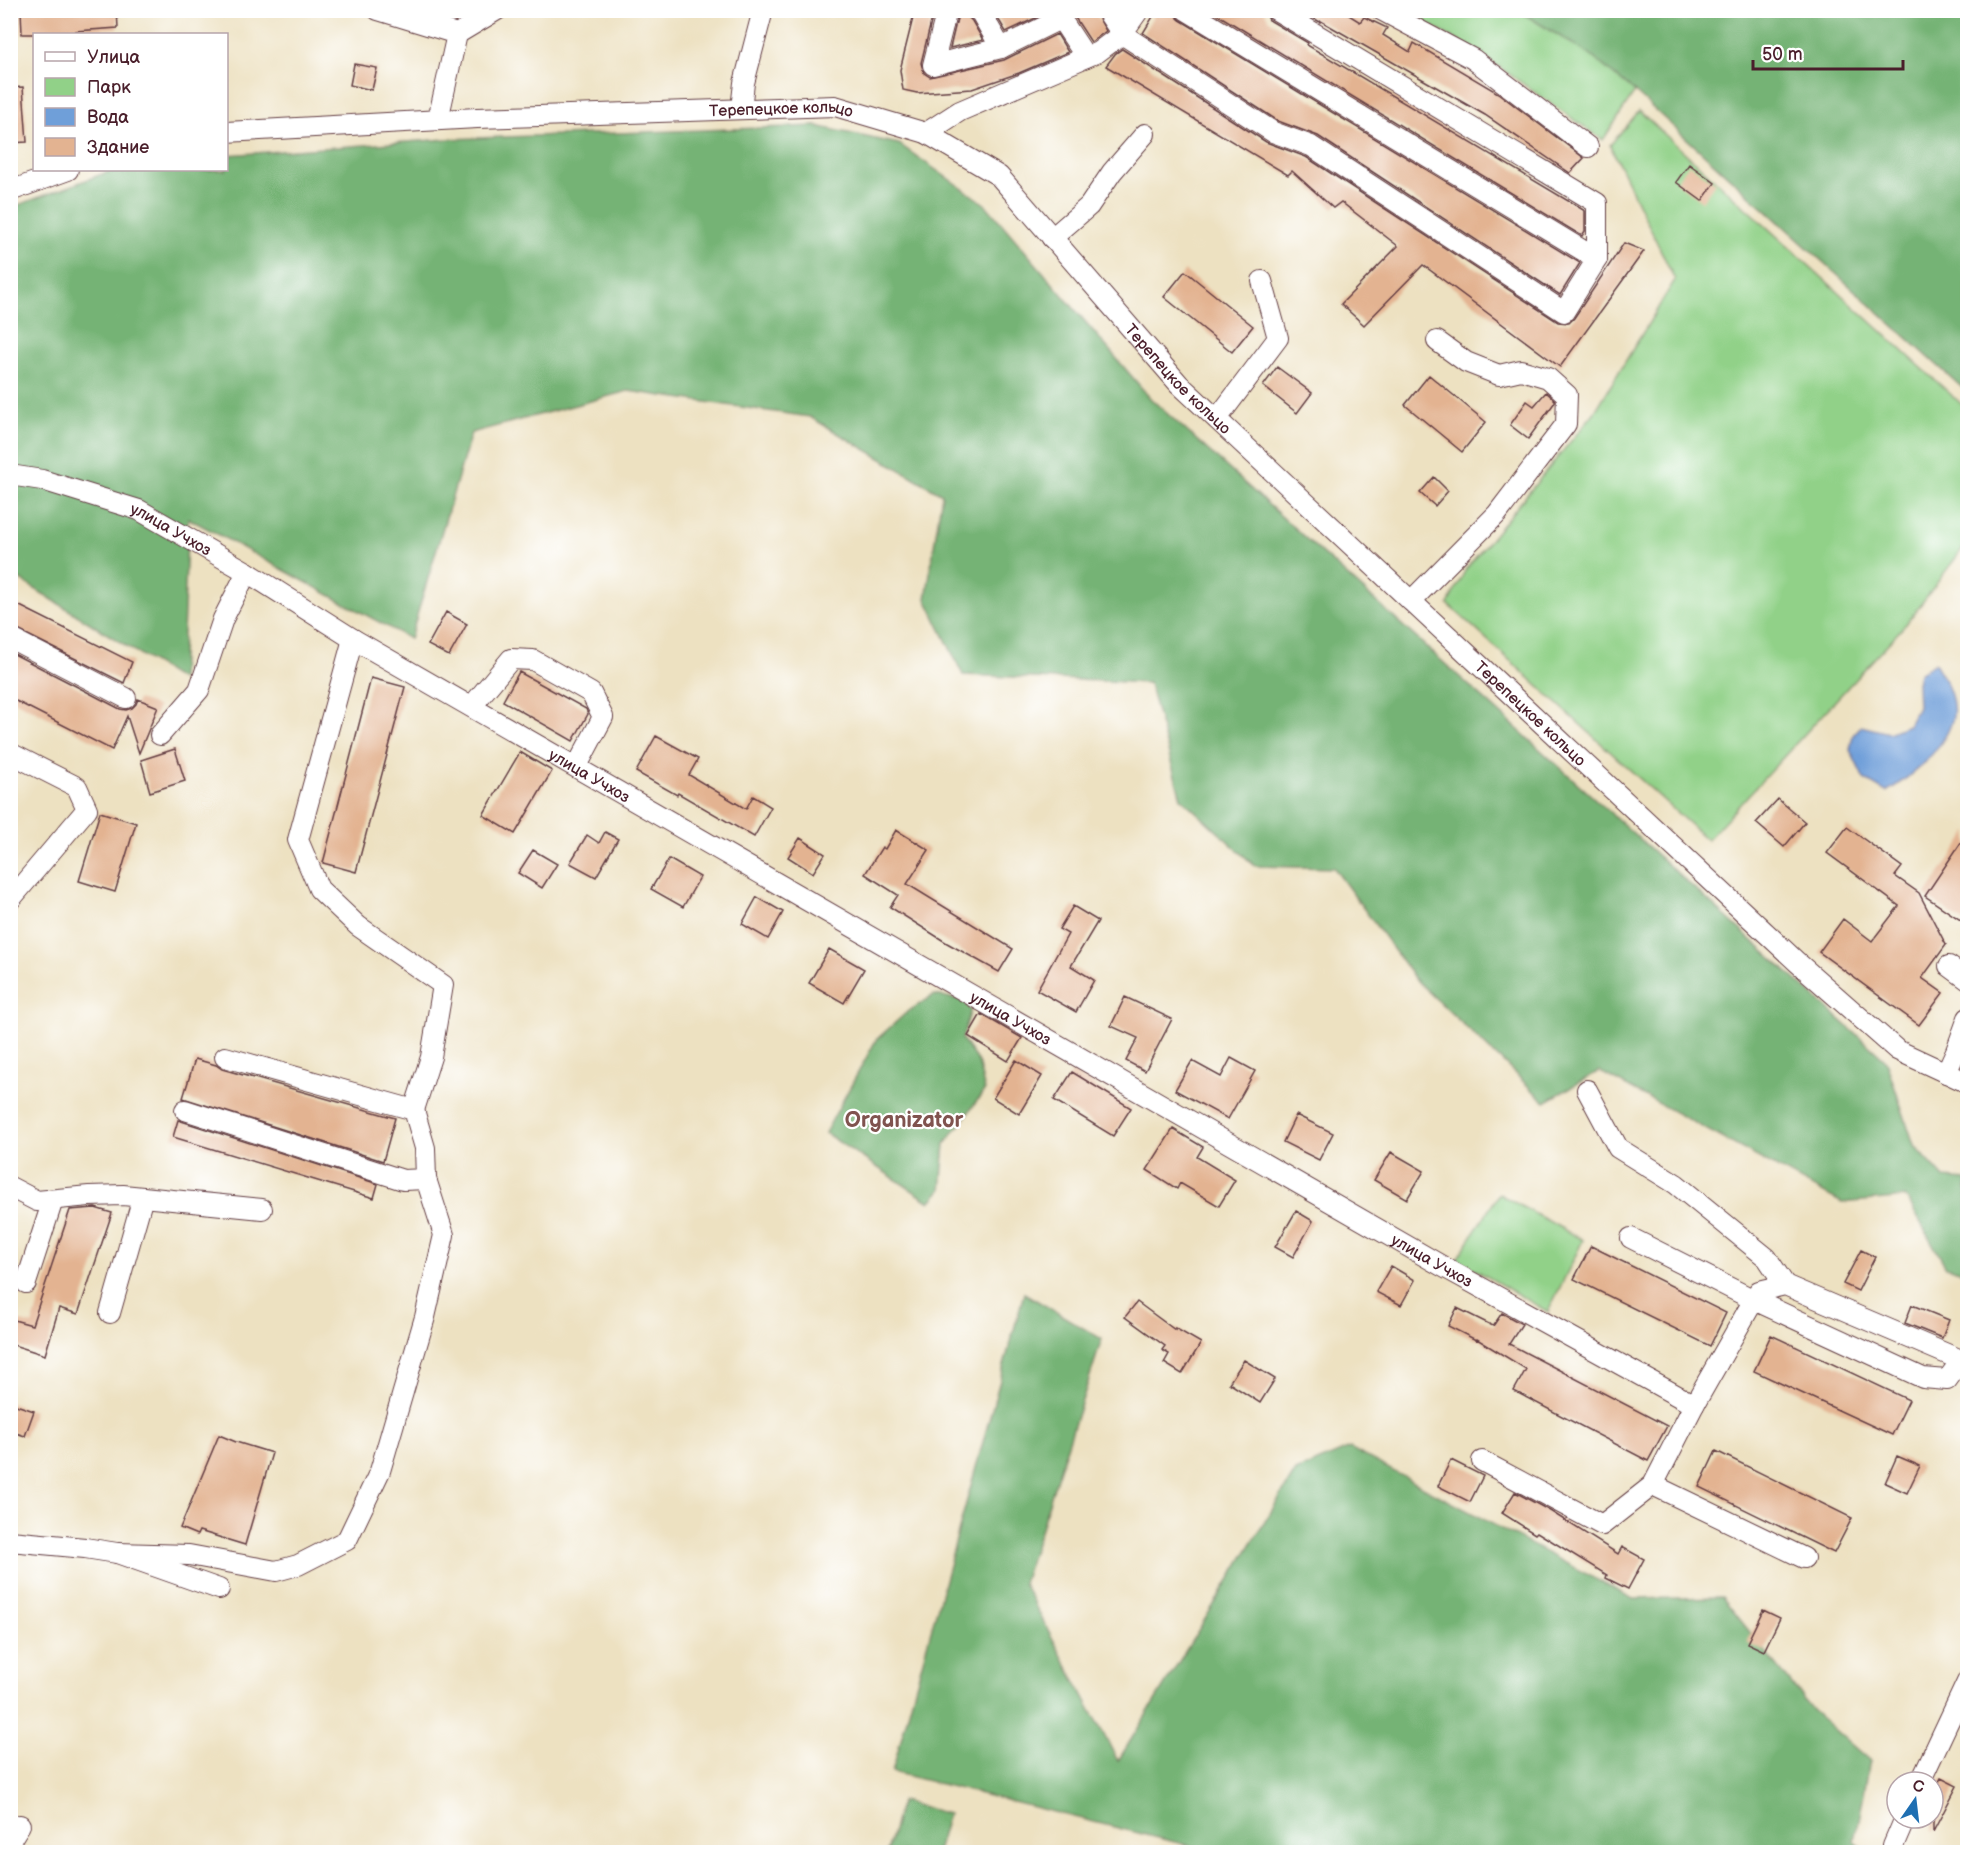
<svg xmlns="http://www.w3.org/2000/svg" width="1978" height="1863" font-family="'Balsamiq Sans',sans-serif">
	<style>
		.green { fill: #91d188; stroke: #6e785a; stroke-width: 1.5 }
		.forest { fill: #74b374; stroke: #5f6950; stroke-width: 1.5 }
		.water { fill: #6f9fd9; stroke: #5c5f82; stroke-width: 1.5 }
		.building { fill: #e3b391 }
		.lines { fill: none; stroke-linecap: round; stroke-linejoin: round }
		.minor-casing { stroke: #623c42; stroke-width: 22 }
		.minor { stroke: #fff; stroke-width: 20 }
		.labels { text-anchor: middle; stroke-width: 4.5; stroke-linejoin: round; paint-order: stroke }
		.street-label { font-size: 16px; fill: #4a1f2b; stroke: #fff }
		.district-label { font-size: 22px; font-weight: bold; fill: #80534f; stroke: #fff }
	</style>
	<rect width="100%" height="100%" fill="#fff"/>
	<filter id="ink" filterUnits="userSpaceOnUse"><feTurbulence type="fractalNoise" baseFrequency=".0167" numOctaves="2"/><feDisplacementMap in="SourceGraphic" scale="12" xChannelSelector="R" yChannelSelector="G"/><feConvolveMatrix kernelMatrix="1 2 1 2 8 2 1 2 1" color-interpolation-filters="sRGB"/></filter>
	<filter id="wash" filterUnits="userSpaceOnUse"><feTurbulence type="fractalNoise" baseFrequency=".008" numOctaves="4" result="noise"/><feDisplacementMap in="SourceGraphic" scale="24" xChannelSelector="R" yChannelSelector="G"/><feGaussianBlur stdDeviation="1.35" result="paint"/><feColorMatrix in="noise" values="0 0 0 0 0 0 0 0 0 0 0 0 0 0 0 0 0 1.4 0 .05"/><feComposite in="paint" operator="in"/></filter>
	<g filter="url(#wash)">
		<rect width="100%" height="100%" fill="#ede1c1"/>
		<path class="green" d="M1404,11H1519L1589,54L1635,92L1603,140L1476,51Z
			M1639,111L1967,409V543L1906,624L1707,840L1448,604L1466,569L1594,413L1675,280L1610,145Z
			M1499,1194L1583,1240L1548,1312L1457,1259Z"/>
		<path class="forest" d="M1519,11H1967V392L1635,92L1589,54Z
			M816,126L899,144L986,205L1151,399L1886,1061L1914,1145L1944,1178L1967,1180V1273L1946,1267L1906,1197L1842,1203L1599,1071L1545,1102L1415,979L1334,868L1255,866L1181,798L1149,683L963,675L926,599L942,494L810,417L628,391L471,433L410,639L188,518L181,680L11,574L10,208L113,170H226L227,155L447,139Z
			M934,995L963,1000L971,1010L962,1039L978,1062L985,1090L945,1144L941,1190L930,1202L825,1133L876,1040L907,1012Z
			M1024,1293L1102,1339L1023,1583L1118,1761L1296,1471L1350,1448L1633,1599L1722,1597L1812,1710L1870,1761L1855,1841L1865,1852H1215L892,1772Z
			M901,1801L948,1814L937,1852H887Z"/>
		<path class="water" d="M1935,663C1944,678 1956,698 1953,716C1948,746 1911,777 1886,792L1864,779L1850,750L1853,735L1861,726L1889,733L1908,725L1918,706L1917,683L1919,674Z"/>
		<g id="blocks">
			<path class="building" d="M21,10H117L118,28L76,31L77,34H22Z
				M915,10H934L921,63L924,73L930,77L1004,60L1057,34L1068,52L1019,73L972,89L917,93L903,90L900,70Z
				M959,10H965L966,15L972,21L983,40L950,48Z
				M993,10H1043L1044,14L1006,32Z
				M1070,10H1094L1106,31L1091,42Z
				M1157,10H1174L1176,16L1180,20L1580,263L1560,295L1318,136L1278,121L1143,33Z
				M1210,10H1264L1269,20L1308,43L1307,45L1585,211V231L1582,236Z
				M1300,10H1341L1360,22L1364,17L1387,28L1383,35L1410,52L1414,43L1498,93L1584,158L1570,173L1485,115L1321,21L1320,22Z
				M1122,49L1266,142L1306,157L1558,322L1569,323L1574,318L1624,243L1644,251L1560,367L1423,265L1364,325L1341,304L1398,246L1341,202L1333,208L1292,171L1288,175L1106,66L1115,54Z
				M354,64L377,68L372,90L350,85Z
				M23,87L27,142L10,143V88Z
				M1689,164L1715,183L1702,201L1676,182Z
				M1185,271L1253,326L1232,352L1164,297Z
				M1277,367L1312,393L1297,413L1263,386Z
				M1429,375L1486,422L1462,452L1405,405Z
				M1546,392L1555,400V402L1528,439L1510,425L1527,401L1534,406Z
				M1434,477L1448,491L1435,506L1420,493Z
				M10,601L132,662L124,683L10,626Z
				M446,612L467,624L449,656L428,645Z
				M10,652L120,709L126,710L132,708L136,704L138,699L158,707L139,753L127,716L112,750L10,698Z
				M519,672L586,709L588,714L573,741L503,701Z
				M371,678L405,687L356,872L323,863Z
				M656,736L698,759L689,775L746,809L753,796L771,807L754,837L678,793L677,795L636,772Z
				M175,749L185,781L150,792L141,760Z
				M520,752L552,771L515,834L483,815Z
				M1778,799L1805,822L1784,847L1756,823Z
				M100,812L136,823L115,892L79,881Z
				M1847,827L1902,867L1895,876L1919,893L1946,945L1922,978L1943,993L1919,1025L1819,952L1843,919L1872,941L1899,906L1827,853Z
				M896,830L929,850L907,884L1013,949L999,972L947,943L890,907L898,895L865,874L882,847L885,849Z
				M605,832L618,839L596,877L570,863L587,835L599,843Z
				M1968,832V925L1925,896Z
				M800,838L825,854L813,873L788,857Z
				M533,850L557,864L542,888L518,873Z
				M669,859L700,877L683,907L651,889Z
				M757,897L783,912L768,939L742,924Z
				M1073,906L1098,921L1071,966L1094,980L1076,1012L1037,990L1068,934L1059,929Z
				M829,949L864,969L844,1003L809,983Z
				M1125,997L1172,1019L1145,1071L1126,1061L1138,1038L1111,1026Z
				M981,1014L1022,1038L1008,1061L968,1036Z
				M1231,1058L1255,1071L1228,1119L1175,1090L1192,1061L1221,1077Z
				M195,1059L216,1065L222,1069L395,1118L383,1161L183,1098Z
				M1016,1060L1042,1076L1019,1114L993,1098Z
				M1072,1072L1131,1108L1113,1136L1054,1100Z
				M1296,1115L1333,1133L1319,1160L1283,1142Z
				M178,1120L378,1184L374,1198L173,1137Z
				M1173,1129L1203,1147L1197,1157L1235,1180L1219,1206L1180,1183L1177,1189L1147,1170Z
				M1391,1152L1424,1171L1407,1199L1374,1180Z
				M95,1208L112,1213L78,1314L59,1308L45,1355L10,1344V1333L14,1320L32,1325L70,1210Z
				M1296,1211L1313,1221L1293,1257L1275,1247Z
				M1591,1246L1726,1313L1710,1346L1574,1279Z
				M1861,1250L1875,1257L1858,1291L1843,1284Z
				M1391,1266L1415,1280L1401,1305L1376,1292Z
				M1137,1302L1175,1330V1328L1201,1343L1182,1374L1164,1363L1169,1354L1162,1350L1165,1346L1125,1317Z
				M1912,1305L1949,1320L1942,1338L1905,1323Z
				M1457,1308L1493,1326L1502,1313L1522,1324L1509,1344L1667,1426L1648,1461L1514,1391L1526,1369L1477,1339L1476,1340L1448,1326Z
				M1771,1335L1909,1400L1892,1435L1754,1371Z
				M1244,1360L1275,1379L1260,1403L1229,1383Z
				M10,1403L34,1411L25,1436L10,1431Z
				M219,1435L236,1442L272,1453L245,1545L199,1531L197,1535L180,1528Z
				M1716,1451L1852,1518L1834,1553L1699,1487Z
				M1897,1456L1920,1466L1907,1493L1885,1483Z
				M1451,1460L1483,1476L1470,1502L1438,1486Z
				M1515,1492L1550,1511L1618,1554L1622,1547L1644,1559L1628,1589L1606,1578L1607,1575L1537,1532L1535,1534L1502,1513Z
				M1763,1610L1780,1618L1764,1651L1747,1643Z
				M1941,1778L1957,1786L1933,1832V1793Z"/>
		</g>
	</g>
	<g filter="url(#ink)">
		<use href="#blocks" fill-opacity="0" stroke="#623c42" stroke-width="1.5"/>
		<g class="lines">
			<defs>
				<g id="minor">
					<path d="M378,10L457,34L438,120"/>
					<path d="M947,10L933,65L1001,48L1060,19"/>
					<path d="M977,10L981,13L1001,48"/>
					<path d="M1055,10L1086,57"/>
					<path d="M1106,10L1122,34L1139,10"/>
					<path d="M1186,10L1597,259"/>
					<path d="M1381,10L1473,59L1588,147"/>
					<path d="M457,34L497,10"/>
					<path d="M741,109L744,83L763,10"/>
					<path id="s1" d="M226,132L477,118L835,106L926,133L999,176L1179,384L1797,962L1897,1050L1968,1083"/>
					<path d="M926,133L960,111L1098,52L1122,34L1273,132L1311,146L1564,312L1597,259V203L1276,10"/>
					<path d="M10,191L68,170"/>
					<path d="M1052,238L1089,206L1112,172L1145,134"/>
					<path d="M1217,419L1278,338L1262,281"/>
					<path id="s2" d="M10,475L42,480L139,510L247,572L353,639L1442,1266L1694,1405L1759,1291L1785,1285L1968,1363"/>
					<path d="M1411,601L1497,514L1566,424L1567,395L1548,378L1521,370L1499,375L1466,362L1437,341"/>
					<path d="M10,638L126,698"/>
					<path d="M353,639L298,840L319,889L358,926L443,985L431,1057L414,1110"/>
					<path d="M472,706L511,659L533,660L591,693L603,717L577,766"/>
					<path d="M160,735L199,690L223,619L247,572"/>
					<path d="M10,753L77,787L87,809L10,900"/>
					<path d="M1949,966L1968,980"/>
					<path d="M1946,1073L1956,1051L1968,1018"/>
					<path d="M1587,1090L1618,1148L1676,1184L1767,1258L1785,1285"/>
					<path d="M185,1110L403,1180L426,1179L425,1148L414,1110L225,1057"/>
					<path d="M10,1187L37,1201L89,1196L123,1195L262,1209"/>
					<path d="M1631,1238L1754,1300L1923,1378L1947,1380L1961,1361"/>
					<path d="M26,1283L53,1200"/>
					<path d="M110,1313L143,1197"/>
					<path d="M1482,1461L1602,1525L1653,1485L1694,1405"/>
					<path d="M1653,1485L1804,1558"/>
					<path d="M10,1541L85,1548L117,1553L219,1589"/>
					<path d="M117,1553L189,1555L276,1571L298,1565L347,1540L380,1471L425,1317L444,1235L426,1179"/>
					<path d="M1920,1782L1968,1680"/>
					<path d="M10,1841L20,1825"/>
					<path d="M1894,1852L1893,1846L1905,1818"/>
				</g>
			</defs>
			<use href="#minor" class="minor-casing"/>
			<use href="#minor" class="minor"/>
		</g>
	</g>
	<g class="labels">
		<g class="street-label">
			<text dy="6" stroke="none"><textPath href="#s1" startOffset="556">Терепецкое кольцо</textPath></text>
			<text dy="6" stroke="none"><textPath href="#s1" startOffset="1060">Терепецкое кольцо</textPath></text>
			<text dy="6" stroke="none"><textPath href="#s2" startOffset="171">улица Учхоз</textPath></text>
			<text dy="6" stroke="none"><textPath href="#s1" startOffset="1546">Терепецкое кольцо</textPath></text>
			<text dy="6" stroke="none"><textPath href="#s2" startOffset="657">улица Учхоз</textPath></text>
			<text dy="6" stroke="none"><textPath href="#s2" startOffset="1143">улица Учхоз</textPath></text>
			<text dy="6" stroke="none"><textPath href="#s2" startOffset="1629">улица Учхоз</textPath></text>
		</g>
		<g class="district-label">
			<text x="904" y="1127">Organizator</text>
		</g>
	</g>
	<rect width="1978" height="1863" fill="none" stroke="#fff" stroke-width="36"/>
	<rect x="33" y="33" width="195" height="138" fill="#ffffff" stroke="#b7a5aa" stroke-width="1.5"/>
	<rect x="45" y="52" width="30" height="9" fill="#ffffff" stroke="#b7a5aa" stroke-width="1.5"/>
	<text x="87" y="63" font-size="18" fill="#4a1f2b">Улица</text>
	<rect x="45" y="78" width="30" height="18" fill="#91d188" stroke="#b7a5aa" stroke-width="1.5"/>
	<text x="87" y="93" font-size="18" fill="#4a1f2b">Парк</text>
	<rect x="45" y="108" width="30" height="18" fill="#6f9fd9" stroke="#b7a5aa" stroke-width="1.5"/>
	<text x="87" y="123" font-size="18" fill="#4a1f2b">Вода</text>
	<rect x="45" y="138" width="30" height="18" fill="#e3b391" stroke="#b7a5aa" stroke-width="1.5"/>
	<text x="87" y="153" font-size="18" fill="#4a1f2b">Здание</text>
	<g transform="translate(1915 1800) rotate(14)"><circle r="28" fill="#ffffff" stroke="#b7a5aa" stroke-width="1.5"/>
	<path d="M0-4.5L10 22L0 15L-10 22Z" fill="#1f6fb2"/>
	<text y="-9" font-size="16" font-weight="bold" text-anchor="middle" fill="#4a1f2b">С</text>
	</g>
	<path d="M1753 60v9h150v-9" fill="none" stroke="#4a1f2b" stroke-width="3"/>
	<text x="1762" y="60" font-size="18" fill="#4a1f2b" stroke="#ffffff" stroke-width="4.5" paint-order="stroke">50 m</text>
</svg>
